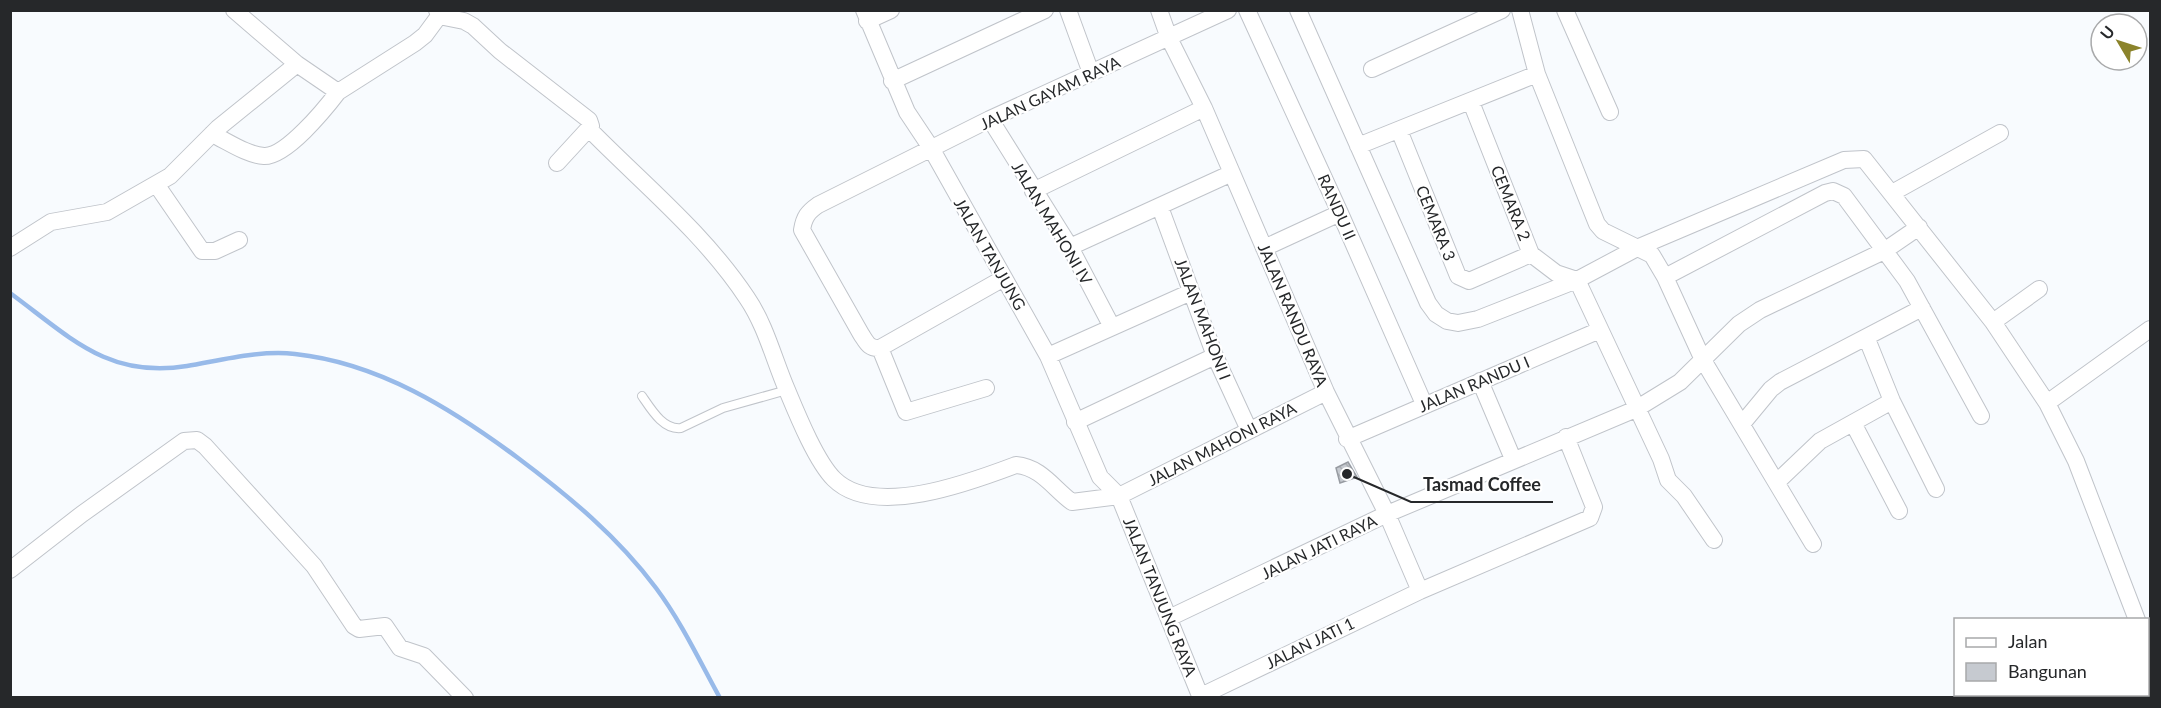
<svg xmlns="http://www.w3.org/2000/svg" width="2161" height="708" font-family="Lato,sans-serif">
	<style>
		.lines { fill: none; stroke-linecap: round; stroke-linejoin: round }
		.stream { stroke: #98bae9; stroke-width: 4.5 }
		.building { fill: url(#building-back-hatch); stroke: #979ba1; stroke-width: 1.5 }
		.lane-casing { stroke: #c0c4ca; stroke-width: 10 }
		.street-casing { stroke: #c0c4ca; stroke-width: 18 }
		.lane { stroke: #fff; stroke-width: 8 }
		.street { stroke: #fff; stroke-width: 16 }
		.labels { text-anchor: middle; stroke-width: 4.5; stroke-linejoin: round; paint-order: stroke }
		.street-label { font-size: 16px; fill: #26282a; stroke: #fff }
		.leader { fill: none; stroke: #26282a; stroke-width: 2 }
		.callout-dot { fill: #26282a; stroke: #fff; stroke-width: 2 }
		.callout-label { font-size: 18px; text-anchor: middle; font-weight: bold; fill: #26282a; stroke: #fff; stroke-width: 4.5; stroke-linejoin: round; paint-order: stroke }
	</style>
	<defs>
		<pattern id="building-back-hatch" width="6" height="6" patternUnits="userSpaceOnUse" patternTransform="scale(1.5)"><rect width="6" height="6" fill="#c6cad0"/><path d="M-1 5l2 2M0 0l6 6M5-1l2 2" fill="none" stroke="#aaaeb3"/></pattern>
	</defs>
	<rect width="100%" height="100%" fill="#f8fbfe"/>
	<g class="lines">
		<path class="stream" d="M10,293C70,337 108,379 187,366C222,360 260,350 295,354C379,363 452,409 518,458C570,497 617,536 656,588C682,623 699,660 720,698"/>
	</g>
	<path class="building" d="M1348,462L1357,477L1340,483L1336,468Z"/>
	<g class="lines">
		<defs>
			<path id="lane" d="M642,396C651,409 663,430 681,428L723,408L787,390"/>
			<path id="street" d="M234,10L297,64L338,92L415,43L425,35L439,16L437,10
				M864,10L907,112L931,148L1048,356L1100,477L1119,496
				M1068,10L1091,73
				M1159,10L1169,38L1204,108L1326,392L1387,514L1420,591
				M1247,10L1340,213L1424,404
				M1298,10L1428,303L1436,314L1447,321L1458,323L1478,319L1577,280L1639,247L1844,160L1864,159L1993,322L2039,289
				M1520,10L1537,74L1597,224L1603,231L1652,255L1665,277L1703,360L1813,544
				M1565,10L1610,112
				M439,16L464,21L473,26L500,51L589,120L591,126L557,163
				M867,21L891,10
				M1372,69L1502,10
				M892,81L1045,10
				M1471,102L1531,254L1556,273L1577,280L1661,459L1668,480L1684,496L1714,540
				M990,119L1070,247L1112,327
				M589,129C643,184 704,233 747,298C766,326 774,360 787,390C797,414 816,461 834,479C874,519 971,482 1016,465C1041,467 1054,489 1072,502L1119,496L1326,392
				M1399,130L1458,276L1469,281L1531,254
				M212,134C227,141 247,155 264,156C286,157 325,109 338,92
				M1358,146L1537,74
				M156,184L202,251H215L239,240
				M1033,191L1204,108
				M1892,193L2000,133
				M1160,207L1215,356L1249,430
				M1070,247L1232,173
				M10,248L51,222L107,212L170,176L218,128L297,64
				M1264,248L1340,213
				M1665,277L1825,193L1833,191L1844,196L1907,281L1981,416
				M1004,278L880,348C869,349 867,343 861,334L802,230C804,217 808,212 818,205L990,119L1228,10
				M1993,322L2047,403
				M1867,339L1892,401L1936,489
				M880,348L906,412L986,388
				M1048,356L1191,292
				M1480,381L1513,459
				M1075,422L1215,356
				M1853,423L1899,511
				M1742,424L1771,389L1780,382L1922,308
				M1347,439L1600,330
				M1777,482L1820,441L1892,401
				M1119,496L1201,698
				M10,570L82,514L184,441L197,440L205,446L314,566L354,626L359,629L385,626L400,648L424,656L465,698
				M1169,618L1387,514L1636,409L1680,382L1739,324L1760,310L1884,251L1919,227
				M2137,620L2076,461L2047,403L2150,329
				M2148,653L2150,698
				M1201,696L1420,591L1590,518L1594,507L1566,437"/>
		</defs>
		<use href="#lane" class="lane-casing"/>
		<use href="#street" class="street-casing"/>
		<use href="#lane" class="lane"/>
		<use href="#street" class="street"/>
	</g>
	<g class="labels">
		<g class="street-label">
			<text transform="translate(1050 93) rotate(-25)" y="6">JALAN GAYAM RAYA</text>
			<text transform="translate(1511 203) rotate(68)" y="6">CEMARA 2</text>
			<text transform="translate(1337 207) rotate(66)" y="6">RANDU II</text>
			<text transform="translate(1052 223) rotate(59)" y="6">JALAN MAHONI IV</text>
			<text transform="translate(1436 223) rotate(68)" y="6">CEMARA 3</text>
			<text transform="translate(990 254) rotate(60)" y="6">JALAN TANJUNG</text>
			<text transform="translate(1293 315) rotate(67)" y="6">JALAN RANDU RAYA</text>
			<text transform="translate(1203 319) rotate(69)" y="6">JALAN MAHONI I</text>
			<text transform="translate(1474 384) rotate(-23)" y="6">JALAN RANDU I</text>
			<text transform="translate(1222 444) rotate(-27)" y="6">JALAN MAHONI RAYA</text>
			<text transform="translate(1319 547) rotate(-26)" y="6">JALAN JATI RAYA</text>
			<text transform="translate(1160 597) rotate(68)" y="6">JALAN TANJUNG RAYA</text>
			<text transform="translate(1310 643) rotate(-26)" y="6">JALAN JATI 1</text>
		</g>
	</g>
	<path class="leader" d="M1347 474L1411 502H1553"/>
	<circle class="callout-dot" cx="1347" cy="474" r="6"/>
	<g class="callout-label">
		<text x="1482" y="491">Tasmad Coffee</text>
	</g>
	<rect width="2161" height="708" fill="none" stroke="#26282a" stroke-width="24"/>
	<rect x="1954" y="618" width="195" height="78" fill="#ffffff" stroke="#a8a9aa" stroke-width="1.5"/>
	<rect x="1966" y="638" width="30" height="9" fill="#ffffff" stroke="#a8a9aa" stroke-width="1.5"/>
	<text x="2008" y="648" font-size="18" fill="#26282a">Jalan</text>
	<rect x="1966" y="663" width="30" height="18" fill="#c6cad0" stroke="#a8a9aa" stroke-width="1.5"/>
	<text x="2008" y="678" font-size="18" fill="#26282a">Bangunan</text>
	<g transform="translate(2119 42) rotate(309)"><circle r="28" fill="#ffffff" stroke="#a8a9aa" stroke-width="1.5"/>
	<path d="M0-4.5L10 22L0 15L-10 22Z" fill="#8b832b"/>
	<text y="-9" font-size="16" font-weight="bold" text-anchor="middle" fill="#26282a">U</text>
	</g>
</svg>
